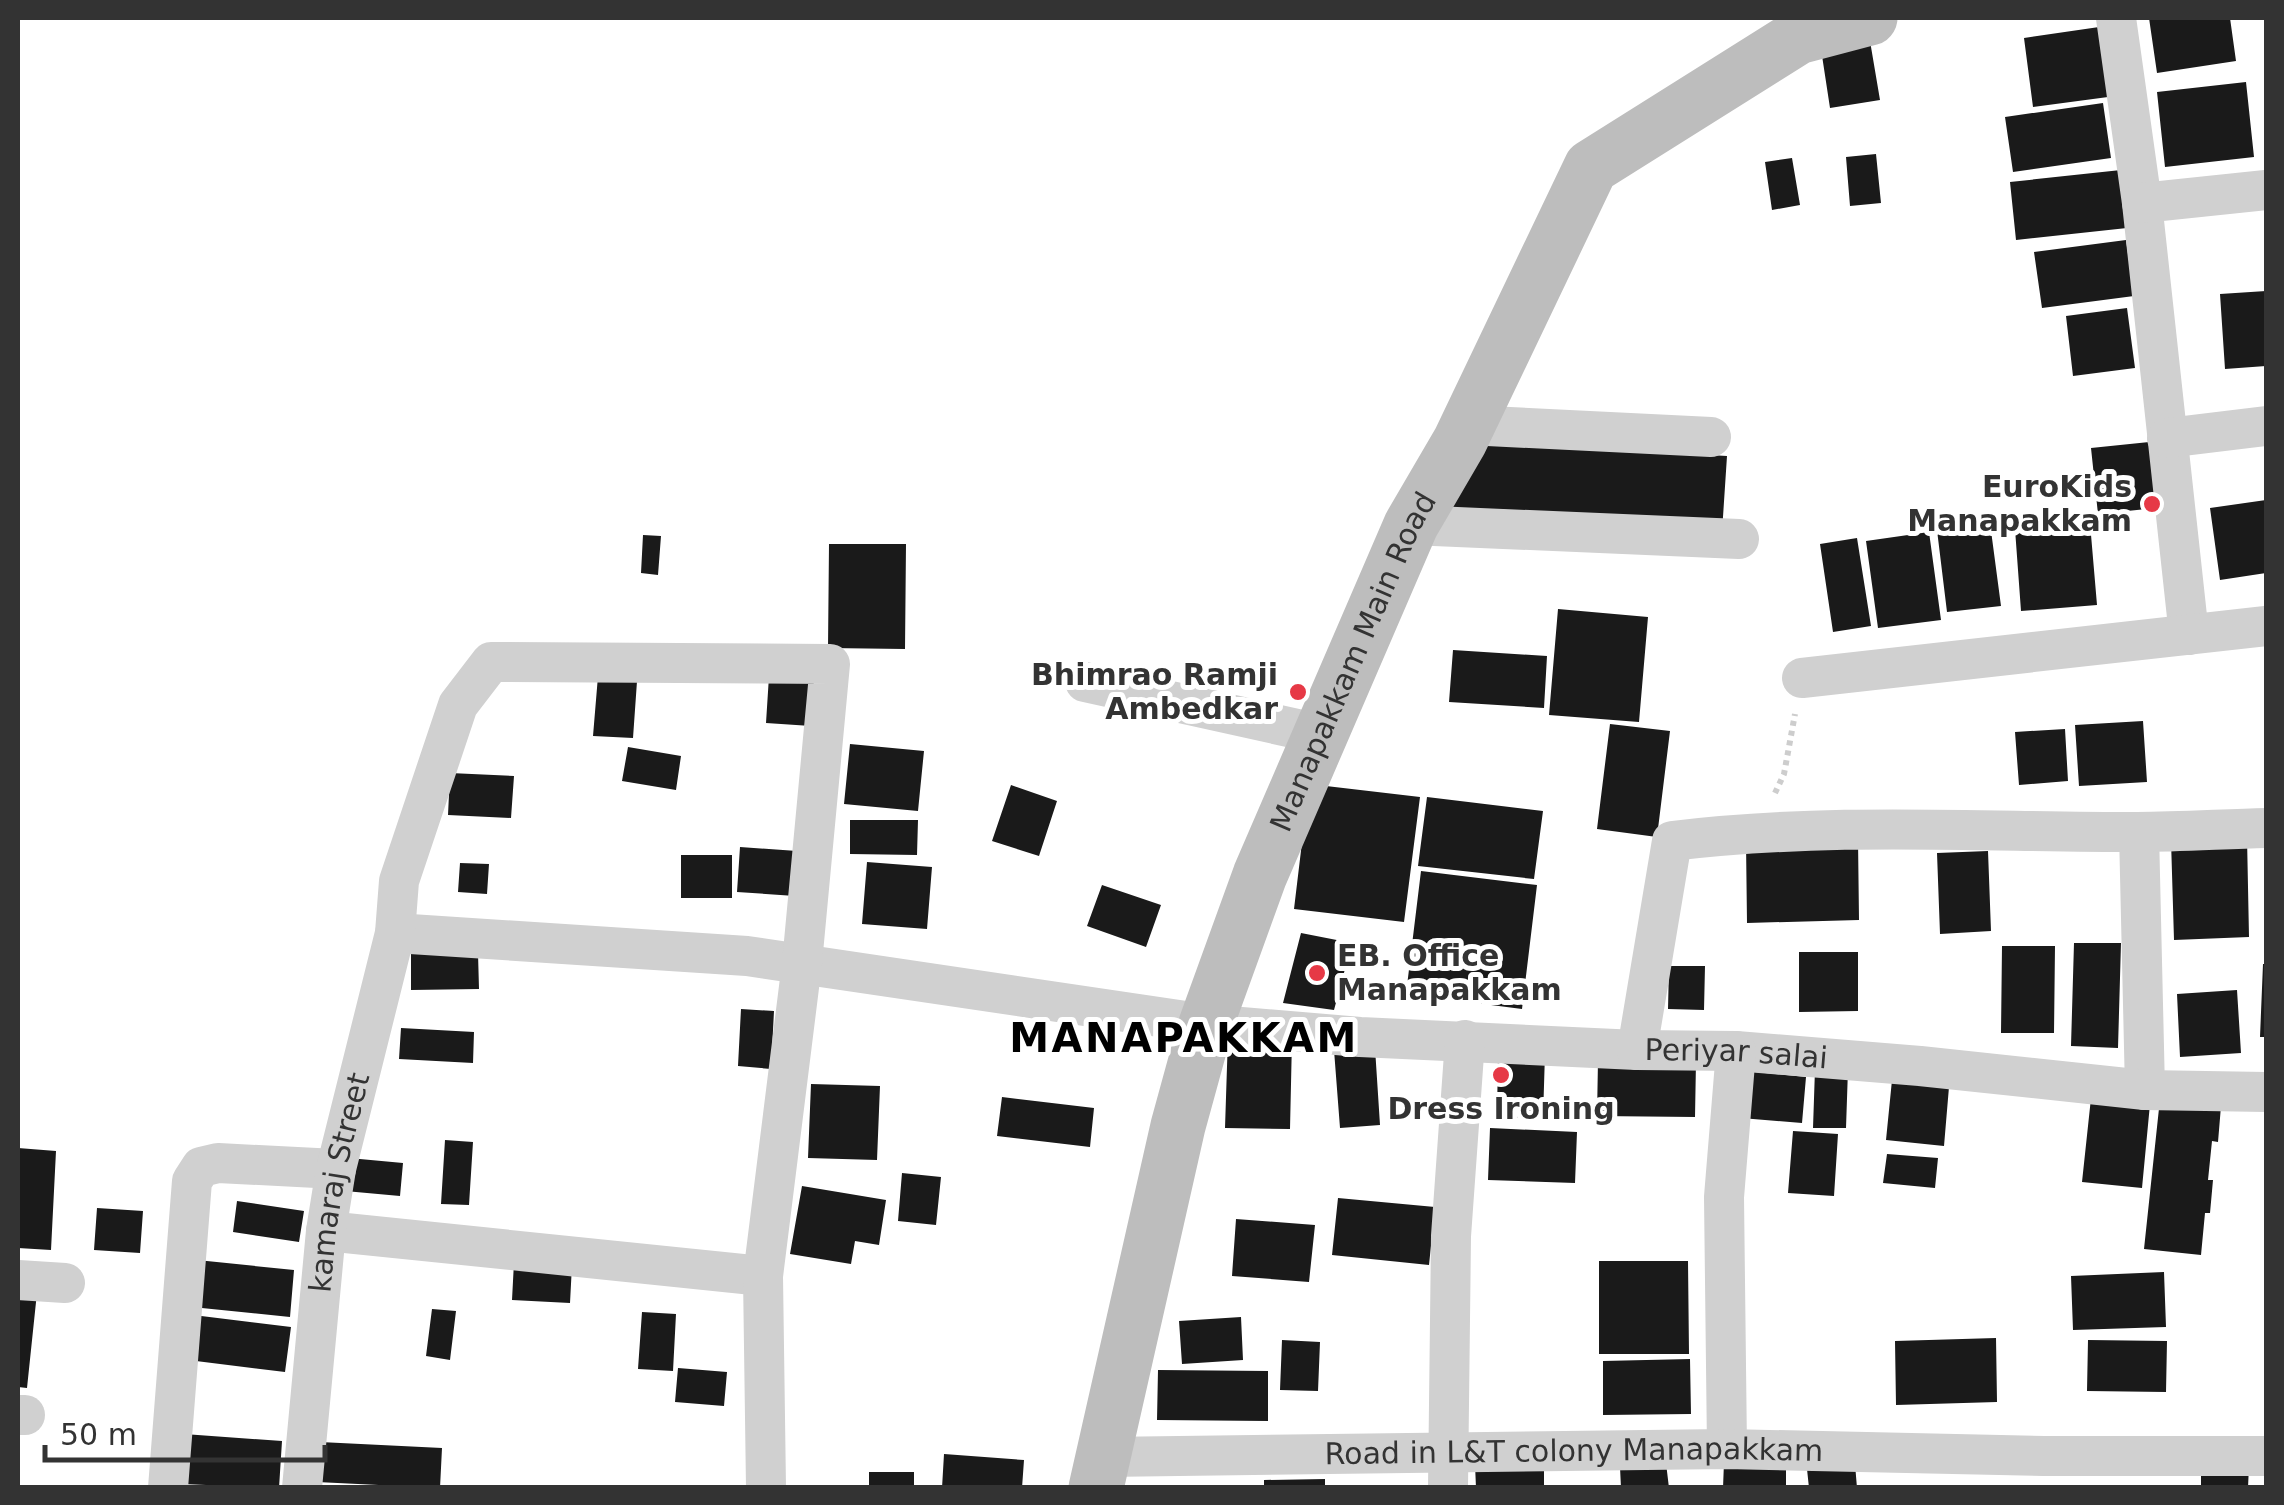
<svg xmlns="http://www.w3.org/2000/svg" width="2284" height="1505" font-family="'DejaVu Sans',sans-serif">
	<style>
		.building { fill: #1a1a1a }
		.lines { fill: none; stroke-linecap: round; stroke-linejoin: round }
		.path { stroke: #cdcdcd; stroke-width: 6; stroke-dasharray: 5 5; stroke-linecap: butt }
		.street { stroke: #d0d0d0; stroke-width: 40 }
		.secondary { stroke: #bdbdbd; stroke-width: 55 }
		.poi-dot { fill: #e63946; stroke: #fff; stroke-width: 4 }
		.labels { text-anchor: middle; stroke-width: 10; stroke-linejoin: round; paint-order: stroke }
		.poi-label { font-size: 30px; font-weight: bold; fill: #333; stroke: #fff; text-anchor: end }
		.street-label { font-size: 30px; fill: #333; stroke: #fff }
		.district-label { font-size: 40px; font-weight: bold; letter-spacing: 2.5px; fill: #000; stroke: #fff }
	</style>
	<rect width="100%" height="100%" fill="#fff"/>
	<path class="building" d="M2149,18H2230L2236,61L2157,73Z
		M2106,26L2108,97L2033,107L2024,38Z
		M1870,41L1880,100L1830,108L1821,49Z
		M2246,82L2254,157L2165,167L2157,92Z
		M2103,103L2111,158L2013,172L2005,117Z
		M1876,154L1881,203L1850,206L1846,157Z
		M1792,158L1800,205L1772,210L1765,162Z
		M2121,170L2127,228L2016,240L2010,182Z
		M2126,240L2134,296L2042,308L2034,252Z
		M2266,291V366L2225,369L2220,294Z
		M2127,308L2135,368L2073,376L2066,316Z
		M1460,441L1727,456L1722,532L1448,518Z
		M2159,441L2166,507L2098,514L2091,448Z
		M2266,500V573L2220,580L2210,508Z
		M1990,523L2001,606L1947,612L1937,530Z
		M2090,523L2097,605L2021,611L2015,529Z
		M1929,532L1941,620L1878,628L1866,541Z
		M643,535L661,536L658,575L641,573Z
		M1857,538L1871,626L1833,632L1820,544Z
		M829,544H906L905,649L828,648Z
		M1558,609L1648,617L1639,722L1549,715Z
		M1453,650L1547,656L1544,708L1449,702Z
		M599,664L638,667L633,738L593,736Z
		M769,676L814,679L811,726L766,723Z
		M2143,721L2147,782L2079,786L2075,725Z
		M1610,724L1670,731L1657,837L1597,829Z
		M2065,729L2068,781L2019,785L2015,732Z
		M850,744L924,751L918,811L844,804Z
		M628,747L681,756L676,790L622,781Z
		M450,773L514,776L511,818L448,815Z
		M1309,784L1420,797L1404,922L1294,909Z
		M1011,785L1057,801L1039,856L992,841Z
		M1427,797L1543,811L1534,879L1418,866Z
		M850,820H918L917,855L850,854Z
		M2247,837L2249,937L2174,940L2171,840Z
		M1858,839L1859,920L1747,923L1746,842Z
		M740,847L797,851L795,896L737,892Z
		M1988,851L1991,931L1940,934L1937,853Z
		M681,855H732V898H681Z
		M867,862L932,867L927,929L862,924Z
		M460,863L489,864L487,894L458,892Z
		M1421,871L1537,885L1522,1009L1406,994Z
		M1102,885L1161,905L1146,947L1087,926Z
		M1301,933L1352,943L1334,1010L1283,1003Z
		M2074,943H2121L2118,1048L2071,1046Z
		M2002,946H2055L2054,1033H2001Z
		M1799,952H1858V1011L1799,1012Z
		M411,953H478L479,989L411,990Z
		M2263,964H2266V1037H2260Z
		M1669,966H1705L1704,1010L1668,1009Z
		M2237,990L2241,1053L2180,1057L2177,994Z
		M741,1009L774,1011L771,1069L738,1066Z
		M401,1028L474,1032L473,1063L399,1059Z
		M1228,1036L1292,1039L1290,1129L1225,1128Z
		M1375,1048L1380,1125L1340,1128L1334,1050Z
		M1498,1051L1545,1053L1543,1118L1497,1117Z
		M1598,1060L1696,1061L1695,1117L1597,1116Z
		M1815,1069H1848L1846,1128H1813Z
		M1893,1070L1950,1075L1944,1146L1886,1140Z
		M1745,1071L1806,1077L1802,1123L1741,1118Z
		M811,1084L880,1086L877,1160L808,1158Z
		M1002,1097L1094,1108L1090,1147L997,1136Z
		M2091,1098L2150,1104L2142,1188L2082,1182Z
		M2160,1099L2221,1106L2218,1142L2212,1141L2208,1180H2213L2210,1213H2205L2201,1255L2144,1249Z
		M1490,1128L1577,1132L1575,1183L1488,1180Z
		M1793,1131L1838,1134L1834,1196L1788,1193Z
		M445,1140L473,1142L469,1205L441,1204Z
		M18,1148L56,1151L51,1250L18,1248Z
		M1887,1154L1938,1158L1935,1188L1883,1183Z
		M349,1158L403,1163L400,1196L345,1191Z
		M902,1173L941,1177L936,1225L898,1221Z
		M802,1186L886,1200L879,1245L855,1241L851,1264L790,1254Z
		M1338,1198L1435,1207L1429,1265L1332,1255Z
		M237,1201L304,1211L299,1242L233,1232Z
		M97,1208L143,1211L140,1253L94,1250Z
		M1236,1219L1315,1225L1309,1282L1232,1276Z
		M197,1260L294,1270L290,1317L192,1307Z
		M1599,1261H1688L1689,1354H1599Z
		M514,1262L572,1265L570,1303L512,1300Z
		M2164,1272L2166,1327L2073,1330L2071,1276Z
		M18,1281L38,1283L27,1388L18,1387Z
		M432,1309L456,1311L450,1360L426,1356Z
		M642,1312L676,1314L673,1371L638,1369Z
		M185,1314L291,1327L285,1372L180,1359Z
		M1241,1317L1243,1360L1182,1364L1179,1321Z
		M1996,1338L1997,1402L1896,1405L1895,1341Z
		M1282,1340L1320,1342L1318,1391L1280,1390Z
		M2088,1340L2167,1341L2166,1392L2087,1391Z
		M1690,1359L1691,1414L1603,1415V1361Z
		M678,1368L727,1372L724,1406L675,1402Z
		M1158,1370L1268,1371V1421L1157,1420Z
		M184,1434L282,1441L279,1488L181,1484Z
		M320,1442L442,1448L440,1488L317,1482Z
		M944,1454L1024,1460L1022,1488H942Z
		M1724,1462L1786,1464V1488H1723Z
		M1544,1463V1488H1476L1475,1464Z
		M1666,1463L1669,1488H1621L1620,1467Z
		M1855,1464L1857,1488H1809L1807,1469Z
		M2201,1465H2249L2248,1488H2201Z
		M869,1472H914V1488H869Z
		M1325,1479V1488H1264V1480Z"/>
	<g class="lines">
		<path class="path" d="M1775,793L1784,774L1795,714"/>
		<g class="street">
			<path d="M2116,18L2142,203L2189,635"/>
			<path d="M2142,203L2266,190"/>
			<path d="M1468,425L1711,437"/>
			<path d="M2167,438L2266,426"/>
			<path d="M1411,525L1739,539"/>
			<path d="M1802,678L2266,626"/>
			<path d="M1085,682L1320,734"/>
			<path d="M2139,832L2145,1090"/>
			<path id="s1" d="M395,933L747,956L1206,1024L1360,1037L1637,1050L1736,1051L1920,1066L2145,1090L2266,1092"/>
			<path d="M1637,1050L1672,841C1829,822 1979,832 2137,832C2180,832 2223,829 2266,828"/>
			<path d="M326,1231L763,1276"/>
			<path d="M18,1280L65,1283"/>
			<path d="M18,1415H25"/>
			<path d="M1727,1449L1724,1197L1736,1051"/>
			<path id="s2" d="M1104,1457L1727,1449L2044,1456H2266"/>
			<path d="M168,1488L192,1181L201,1167L218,1163L336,1169"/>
			<path id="s3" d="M302,1488L326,1231L336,1169L395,933L399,881L458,705L491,662L830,664L802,963L763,1276L766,1488"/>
			<path d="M1448,1488L1451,1236L1465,1040"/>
		</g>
		<path class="secondary" id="s4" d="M1096,1488L1178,1126L1206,1024L1260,875L1411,525L1460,441L1591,167L1798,37L1870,18"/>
	</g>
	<g class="poi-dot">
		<circle cx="2152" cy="504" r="10"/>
		<circle cx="1298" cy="692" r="10"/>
		<circle cx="1317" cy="973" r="10"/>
		<circle cx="1501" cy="1075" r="10"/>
	</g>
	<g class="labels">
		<g class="poi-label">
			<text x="2132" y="497">EuroKids<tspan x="2132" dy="34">Manapakkam</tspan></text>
			<text x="1278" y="685">Bhimrao Ramji<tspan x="1278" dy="34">Ambedkar</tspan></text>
			<text x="1337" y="966" text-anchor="start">EB. Office<tspan x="1337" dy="34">Manapakkam</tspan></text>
			<text x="1501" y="1119" text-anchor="middle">Dress Ironing</text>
		</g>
		<g class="street-label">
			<text dy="10" stroke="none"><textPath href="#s4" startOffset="868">Manapakkam Main Road</textPath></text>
			<text dy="10" stroke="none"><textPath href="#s1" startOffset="1348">Periyar salai</textPath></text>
			<text dy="10" stroke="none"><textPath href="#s3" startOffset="308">kamaraj Street</textPath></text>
			<text dy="10" stroke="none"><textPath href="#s2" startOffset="470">Road in L&amp;T colony Manapakkam</textPath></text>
		</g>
		<g class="district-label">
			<text x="1184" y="1052">MANAPAKKAM</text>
		</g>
	</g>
	<rect width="2284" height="1505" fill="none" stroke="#333333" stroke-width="40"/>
	<path d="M45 1445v15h280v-15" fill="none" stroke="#333333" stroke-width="5"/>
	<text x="60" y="1445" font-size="30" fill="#333333" stroke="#ffffff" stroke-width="8" paint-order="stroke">50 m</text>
</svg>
